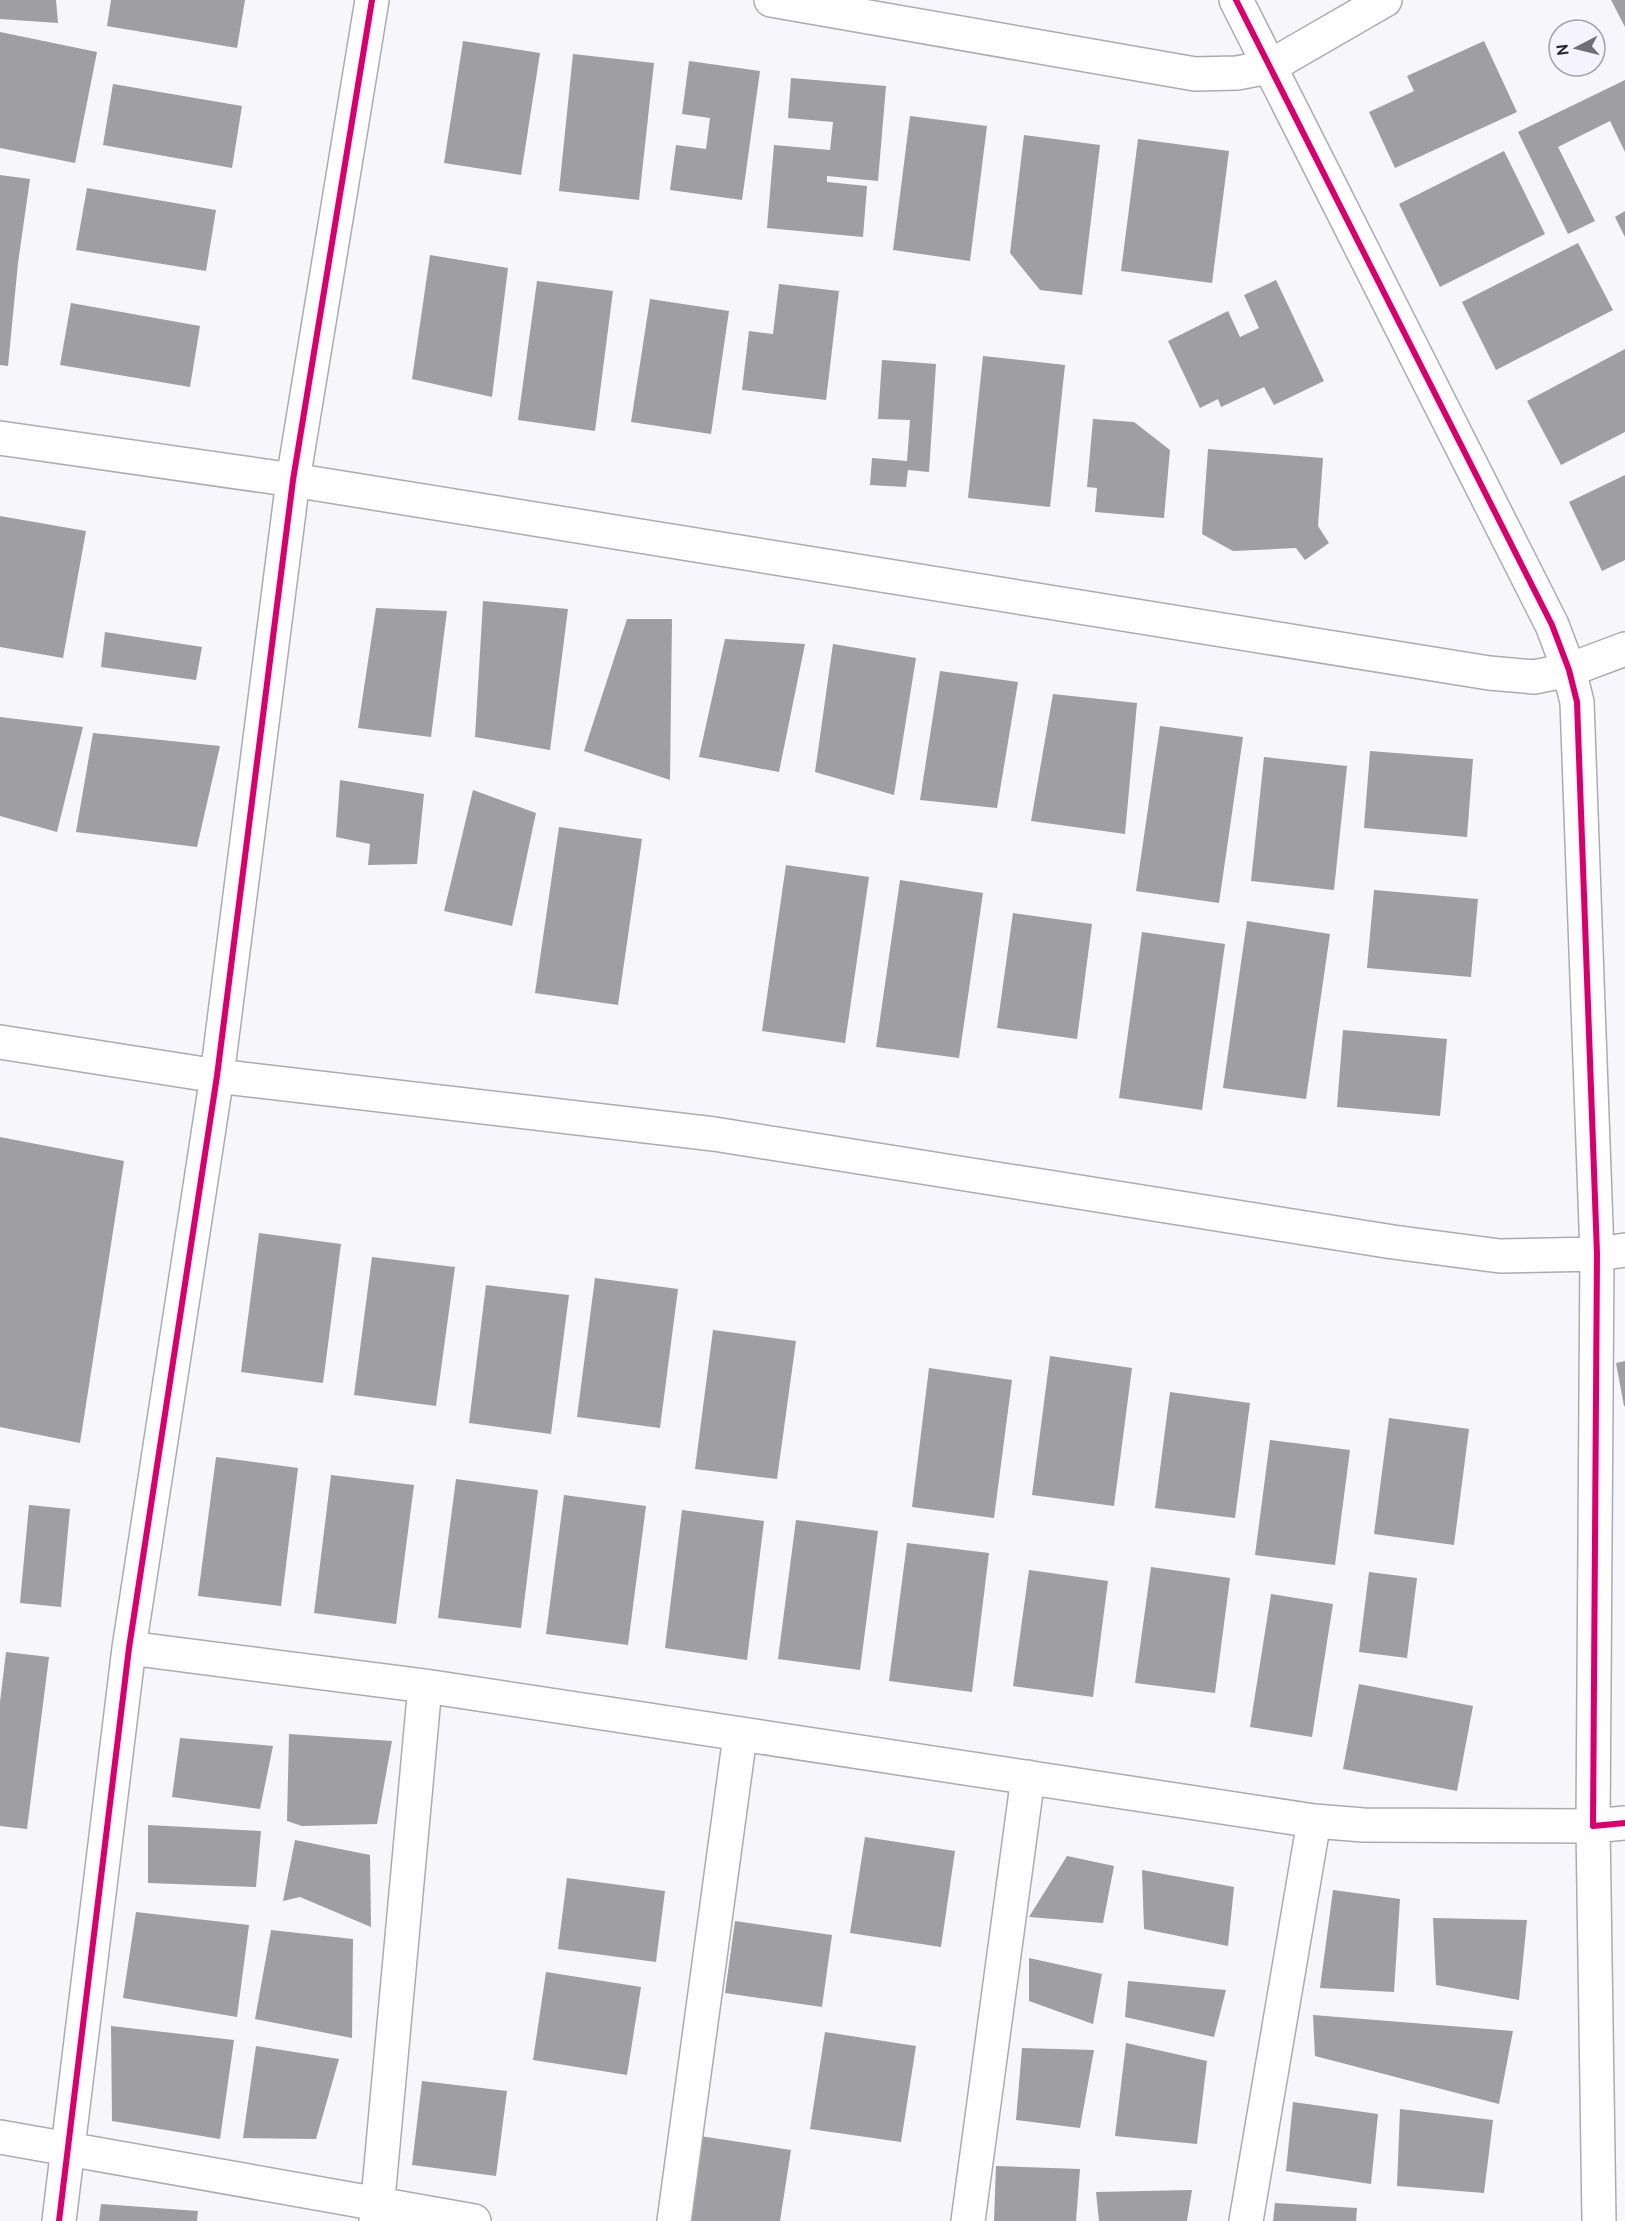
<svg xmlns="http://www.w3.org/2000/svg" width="1625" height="2221" font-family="Cabin,sans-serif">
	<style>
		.building { fill: #9f9fa3 }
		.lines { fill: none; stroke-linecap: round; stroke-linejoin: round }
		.minor-casing { stroke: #acacb0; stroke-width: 36 }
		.minor { stroke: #fefefe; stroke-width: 33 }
		.cycleway-casing { stroke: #f4f3fe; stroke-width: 10 }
		.cycleway { stroke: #d6006c; stroke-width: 6 }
	</style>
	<rect width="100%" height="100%" fill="#f6f6fb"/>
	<path class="building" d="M0,0H56L58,23L0,19Z
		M111,0H245L237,48L107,26Z
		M1611,0H1625V27Z
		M0,32L97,52L75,163L0,148Z
		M463,41L540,53L521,175L444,163Z
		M1484,41L1517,112L1395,168L1369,112L1414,91L1407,76Z
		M573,54L654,63L639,200L559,191Z
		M689,61L760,71L742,200L670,190L676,145L706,149L710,118L682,114Z
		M791,78L886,86L878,181L827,176V182L867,186L863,237L767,228L774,145L830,150L833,122L788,118Z
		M1625,80V152L1610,121L1558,147L1595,221L1568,234L1518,132Z
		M113,84L242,106L232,168L103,145Z
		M910,116L987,126L970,261L893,250Z
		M1024,135L1100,145L1082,295L1040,290L1010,253Z
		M1138,139L1229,151L1212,283L1121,271Z
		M1504,151L1545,234L1440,287L1399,204Z
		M0,175L30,179L18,263L8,366L0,365Z
		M87,188L216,210L206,271L76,250Z
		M1625,211V237L1615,217Z
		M1578,243L1613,310L1496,370L1462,302Z
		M430,255L508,268L492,397L412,379Z
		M1276,280L1324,381L1274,405L1264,387L1221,407L1218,399L1200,408L1168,341L1228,311L1240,337L1259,328L1244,295Z
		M537,281L613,291L595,431L518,420Z
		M779,284L839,291L826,400L742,390L749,331L773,334Z
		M650,299L729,311L711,434L631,422Z
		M71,303L200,326L190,387L60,365Z
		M1625,349V432L1561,465L1527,401Z
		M983,356L1065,365L1050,507L968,498Z
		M882,360L936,364L929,472L908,470L906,487L870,485L872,458L907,461L910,420L878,419Z
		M1093,419L1134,422L1170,450L1164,518L1095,512L1097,488L1087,487Z
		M1208,449L1323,458L1318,526L1329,543L1305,560L1296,548L1233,551L1202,534Z
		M1625,475V560L1602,571L1569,502Z
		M0,516L86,531L63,658L0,647Z
		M483,601L568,609L550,750L475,737Z
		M376,608L447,611L431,737L358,728Z
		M627,619H672L670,780L584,751Z
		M105,632L202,647L196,680L101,667Z
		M725,639L805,644L779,772L699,757Z
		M833,644L916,658L894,795L815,772Z
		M940,671L1018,682L997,808L920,800Z
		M1053,694L1137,703L1125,834L1031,821Z
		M0,717L83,727L57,832L0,816Z
		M1160,726L1243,737L1219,903L1136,891Z
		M93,733L220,746L197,847L76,832Z
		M1370,751L1473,759L1467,837L1364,828Z
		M1264,757L1347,766L1334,890L1251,881Z
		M340,780L424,794L417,864L368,865L370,844L336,837Z
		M473,790L536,813L512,926L444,911Z
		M559,827L642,839L618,1005L535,993Z
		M786,865L869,877L845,1043L762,1031Z
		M900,880L983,893L959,1058L876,1047Z
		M1374,890L1478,899L1471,977L1367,968Z
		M1013,913L1092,924L1077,1039L997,1028Z
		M1247,921L1330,934L1306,1099L1223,1088Z
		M1142,932L1225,944L1202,1110L1119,1098Z
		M1343,1030L1447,1039L1440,1116L1337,1107Z
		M0,1137L124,1161L80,1443L0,1427Z
		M259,1233L341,1244L323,1383L241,1372Z
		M372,1257L455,1267L436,1406L354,1395Z
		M595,1278L678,1289L660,1428L577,1417Z
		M486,1285L569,1295L551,1434L469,1423Z
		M713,1330L796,1341L777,1479L695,1469Z
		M1050,1356L1132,1368L1114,1506L1032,1495Z
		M1625,1361V1406H1624L1616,1363Z
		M929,1368L1012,1380L994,1518L912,1507Z
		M1170,1392L1250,1403L1235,1518L1155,1508Z
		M1389,1418L1469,1429L1454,1545L1374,1534Z
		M1270,1440L1350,1450L1335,1565L1255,1555Z
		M216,1457L298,1468L281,1606L198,1596Z
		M331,1475L414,1485L396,1624L314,1613Z
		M456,1479L538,1490L521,1628L438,1618Z
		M564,1495L646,1506L628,1645L546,1634Z
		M29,1505L70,1509L61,1607L20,1603Z
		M682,1510L764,1521L747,1660L665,1648Z
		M796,1520L878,1531L860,1670L778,1659Z
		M907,1543L989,1553L972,1692L889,1681Z
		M1151,1567L1230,1578L1215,1693L1135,1683Z
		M1029,1570L1108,1581L1093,1697L1013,1686Z
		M1369,1572L1417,1578L1407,1658L1359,1652Z
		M1271,1594L1333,1604L1312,1737L1250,1727Z
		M6,1652L49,1657L27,1829L0,1826V1702Z
		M1359,1684L1473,1706L1457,1791L1343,1769Z
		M289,1734L392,1741L377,1824L302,1826L287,1821Z
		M180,1738L273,1746L260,1809L172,1797Z
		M148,1825L261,1831L256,1887L148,1883Z
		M865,1837L955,1851L941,1947L850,1933Z
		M295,1840L370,1855L371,1927L300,1897L283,1901Z
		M1067,1856L1114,1866L1103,1923L1029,1917Z
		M1142,1870L1234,1887L1228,1946L1144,1929Z
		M567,1878L665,1891L656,1962L558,1949Z
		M1333,1890L1400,1899L1394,1992L1320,1988Z
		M136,1912L249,1925L237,2017L123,1998Z
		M1433,1918L1527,1920L1519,2000L1436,1985Z
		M735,1921L832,1935L822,2007L725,1993Z
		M271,1930L353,1939L352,2038L255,2019Z
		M1029,1958L1102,1974L1093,2024L1029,2001Z
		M546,1972L641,1987L627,2075L533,2060Z
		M1128,1981L1226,1990L1214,2037L1125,2017Z
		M1313,2015L1513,2031L1499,2104L1315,2056Z
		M111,2026L234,2040L220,2139L112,2121Z
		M825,2032L916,2046L901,2142L810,2129Z
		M1126,2043L1207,2061L1197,2144L1115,2136Z
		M256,2046L339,2059L316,2139L243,2138Z
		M1022,2048L1094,2050L1080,2128L1016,2120Z
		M422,2081L507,2091L496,2176L412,2165Z
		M1293,2102L1378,2114L1371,2184L1286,2171Z
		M1400,2109L1493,2120L1484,2193L1397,2186Z
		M700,2136L791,2150L780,2221H687Z
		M996,2166L1080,2169L1076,2221H994Z
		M1192,2190L1187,2221H1099L1096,2192Z
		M1275,2203L1357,2208L1356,2221H1273Z
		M101,2204L198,2211L197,2221H99Z"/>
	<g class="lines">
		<defs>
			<path id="minor" d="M771,0L1195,74L1237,73L1269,67L1385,0
				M1236,0L1552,625L1569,670L1577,702L1597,1254L1593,1826L1625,1823
				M0,438L293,480L1489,673L1534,677L1569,670L1625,649
				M0,1042L217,1076L714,1134L1393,1242L1500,1256L1597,1254L1625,1250
				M129,1648L425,1686L1314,1821L1363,1825L1593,1826L1599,2221
				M0,2137L474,2221
				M59,2221L129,1648L217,1076L293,480L372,0
				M376,2221L425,1686
				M674,2221L740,1736
				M968,2221L1028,1777
				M1246,2221L1314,1821"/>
		</defs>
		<use href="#minor" class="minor-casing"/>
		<use href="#minor" class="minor"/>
		<defs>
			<path id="cycleway" d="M1236,0L1552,625L1569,670L1577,702L1597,1254L1593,1826L1625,1823
				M59,2221L129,1648L217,1076L293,480L372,0"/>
		</defs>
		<use href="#cycleway" class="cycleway-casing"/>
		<use href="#cycleway" class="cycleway"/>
	</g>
	<g transform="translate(1577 48) rotate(263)"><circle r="28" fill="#f4f3fe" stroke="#a2a1aa" stroke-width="1.5"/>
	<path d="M0-4.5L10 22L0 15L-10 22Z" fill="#6f6f74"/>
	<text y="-9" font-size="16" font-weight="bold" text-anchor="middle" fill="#27272b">N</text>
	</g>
</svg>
